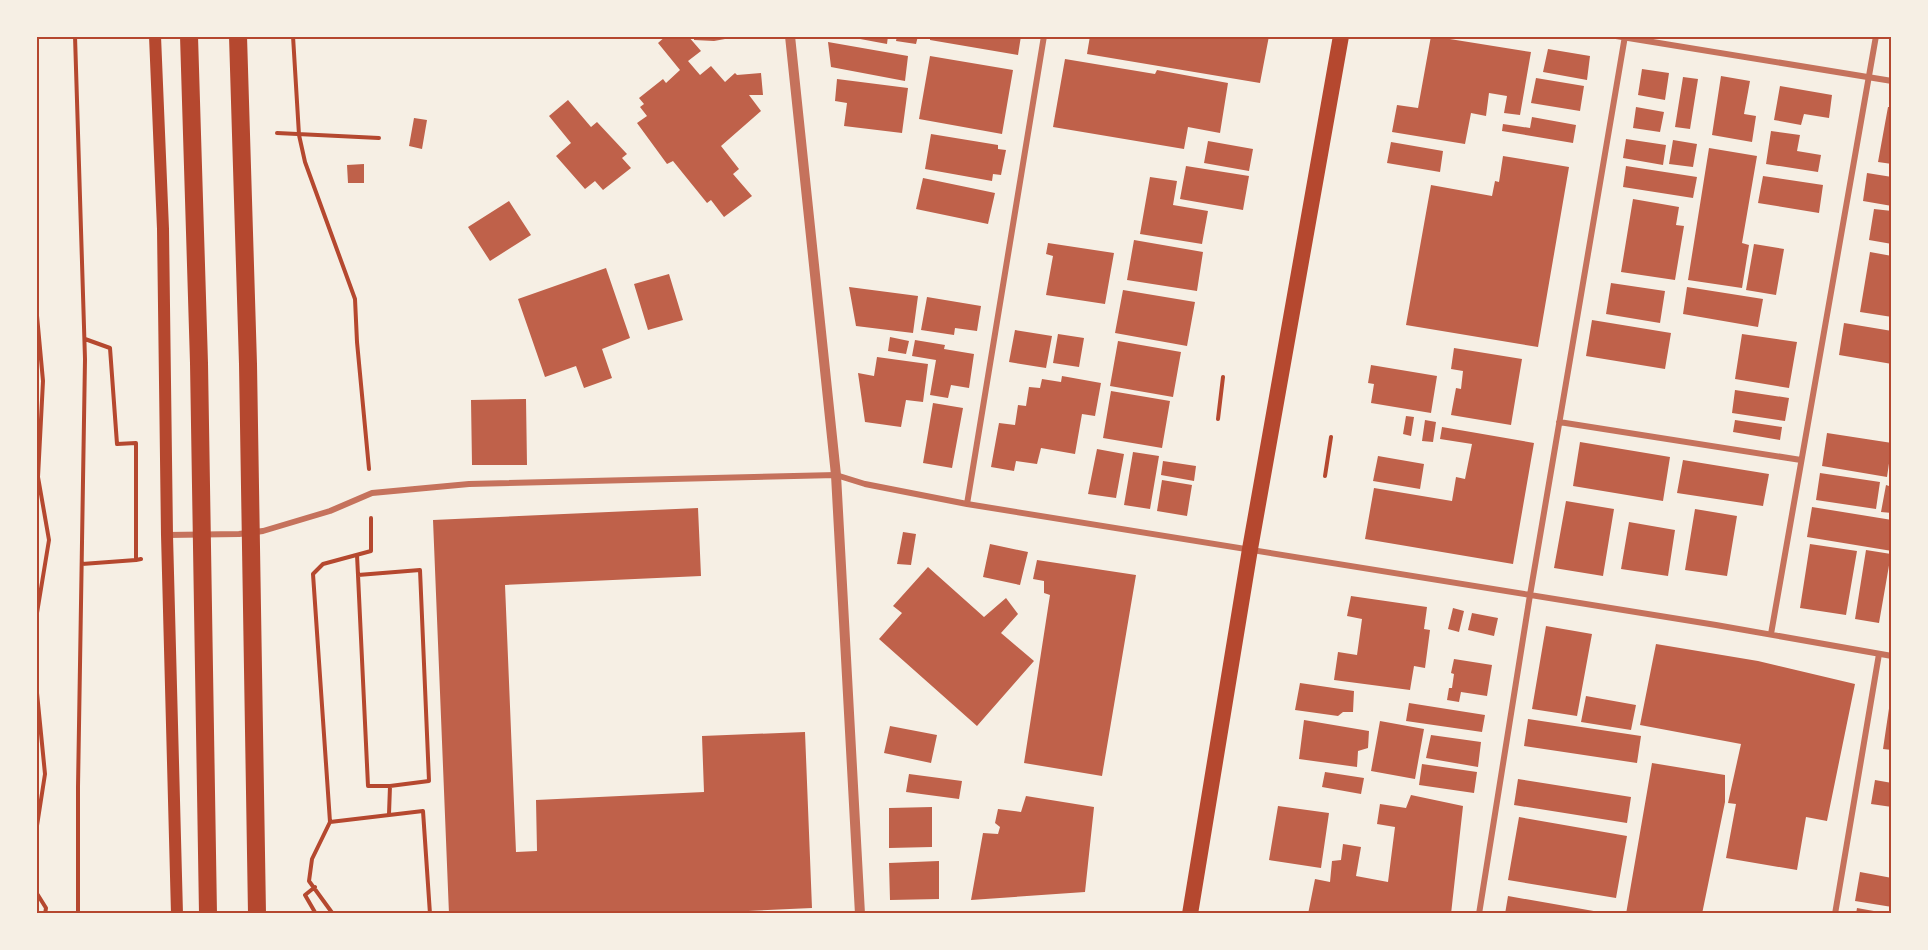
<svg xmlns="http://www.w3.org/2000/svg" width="1928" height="950" font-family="'Space Grotesk',sans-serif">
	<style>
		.building { fill: #bf614a }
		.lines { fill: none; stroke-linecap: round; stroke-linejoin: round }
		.path { stroke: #b5482f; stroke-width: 4 }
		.minor { stroke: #c5725c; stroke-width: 6 }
		.tertiary { stroke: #c5725c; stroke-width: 10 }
		.secondary { stroke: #b5482f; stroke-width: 12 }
		.trunk { stroke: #b5482f; stroke-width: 16 }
		.motorway { stroke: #b5482f; stroke-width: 18 }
		.neatline { fill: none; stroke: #b5482f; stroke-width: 2 }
	</style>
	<rect width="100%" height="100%" fill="#f6efe4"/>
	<path class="building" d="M666,36H688L701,51L688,61L700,75L711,66L725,82L735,73L737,75L761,73L763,95H749L761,111L721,146L739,169L733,174L752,196L724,217L711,200L707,203L673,161L667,164L637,123L647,116L640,107L644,104L639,98L663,79L666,83L680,70L658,43Z
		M694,36H729L725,39L714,41L694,40Z
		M844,36H888L887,44Z
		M897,36H918L916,44L896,41Z
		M930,36H1021L1018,55L930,40Z
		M1090,36H1269L1260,83L1087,54Z
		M1431,36L1531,52L1520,115L1504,113L1507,96L1489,93L1486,116L1471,113L1465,144L1392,132L1397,105L1418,108Z
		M828,42L908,56L905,81L831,67Z
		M1548,49L1590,56L1587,80L1543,72Z
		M930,56L1013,70L1002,134L919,119Z
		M1065,59L1155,74L1157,70L1228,83L1220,133L1188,127L1184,149L1053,127Z
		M1642,69L1669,73L1665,100L1638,95Z
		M1721,76L1750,81L1744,114L1756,116L1752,142L1712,135Z
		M1683,77L1698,79L1690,129L1675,127Z
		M1536,78L1584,86L1580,111L1531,103Z
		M837,79L908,88L902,133L844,126L847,103L835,101Z
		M1780,86L1832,95L1829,118L1804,114L1801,125L1774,120Z
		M568,100L591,127L597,122L627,154L622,158L631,168L603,190L595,181L585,189L556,156L571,143L549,116Z
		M1636,107L1664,112L1660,132L1633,128Z
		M1888,107H1892V164L1878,162Z
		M1532,117L1576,125L1573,143L1502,131L1503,124L1530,128Z
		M414,118L427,120L422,149L409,146Z
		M1771,131L1800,135L1797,151L1821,155L1818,172L1766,164Z
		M931,134L998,145V149L1006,150L1001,175L993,174L992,181L925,169Z
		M1626,139L1666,145L1663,165L1623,158Z
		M1673,140L1697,144L1693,167L1669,164Z
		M1208,141L1253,149L1249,171L1204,163Z
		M1391,142L1443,151L1440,172L1387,163Z
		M1709,148L1757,156L1742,243L1749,245L1742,288L1688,280Z
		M1503,156L1569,167L1538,347L1406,325L1431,185L1492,196L1495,181L1499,182Z
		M364,164V183H348L347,165Z
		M1186,166L1249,176L1243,210L1180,199Z
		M1626,166L1697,177L1693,198L1623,187Z
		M1867,173L1892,177V206L1863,201Z
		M1763,176L1823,185L1819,213L1758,203Z
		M1150,177L1177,181L1173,205L1208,211L1202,244L1140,234Z
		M923,178L995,193L988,224L916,209Z
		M1633,199L1679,207L1676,225L1684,226L1675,280L1621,272Z
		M509,201L531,235L490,261L468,227Z
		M1874,209L1892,211V244L1869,240Z
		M1134,240L1203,252L1197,291L1127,280Z
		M1048,243L1114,253L1105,304L1046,295L1053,256L1046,254Z
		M1754,244L1784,249L1776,295L1746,290Z
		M1870,252L1892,256V317L1860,312Z
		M606,268L630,338L602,349L612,378L584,388L576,366L545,377L518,299Z
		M669,274L683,320L648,330L634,284Z
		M1611,283L1665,291L1660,323L1606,314Z
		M849,287L918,296L913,333L856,326Z
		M1687,287L1763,299L1758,327L1683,314Z
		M1123,290L1195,302L1187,346L1115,333Z
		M927,297L981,306L977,331L955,328L954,335L921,330Z
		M1592,320L1671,333L1665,369L1586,356Z
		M1844,323L1892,331V364L1839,355Z
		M1015,330L1052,336L1046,368L1009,362Z
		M1058,334L1084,338L1079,367L1053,363Z
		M1742,334L1797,342L1789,388L1735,379Z
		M890,337L909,341L906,354L888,351Z
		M915,340L945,345L944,349L974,354L969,388L951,385L948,398L930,395L936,360L912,356Z
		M1118,341L1181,352L1173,397L1110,386Z
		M1454,348L1522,359L1511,425L1451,415L1456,388L1461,389L1463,371L1451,369Z
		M877,357L928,364L923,402L906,400L901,427L865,422L858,373L874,376Z
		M1371,365L1437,376L1431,413L1371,403L1374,384L1368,383Z
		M1062,376L1101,383L1095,416L1082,414L1075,454L1041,448L1037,464L1016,461L1014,471L991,467L999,423L1015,425L1018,405L1026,406L1029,387L1040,388L1042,379L1061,382Z
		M1735,390L1789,398L1785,421L1732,413Z
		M1111,391L1170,401L1162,448L1103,438Z
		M526,399L527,465H472L471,400Z
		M933,403L963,408L952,468L923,463Z
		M1406,416L1414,417L1411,436L1403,434Z
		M1425,420L1436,422L1433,442L1422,441Z
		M1735,420L1782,427L1780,440L1733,432Z
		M1442,427L1534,443L1513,564L1365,539L1374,488L1452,501L1456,477L1465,479L1472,444L1440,439Z
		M1827,433L1892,443L1887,477L1822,466Z
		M1580,442L1670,457L1663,501L1573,486Z
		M1097,449L1124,454L1116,498L1088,494Z
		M1133,452L1159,456L1150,509L1124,505Z
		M1378,456L1424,464L1420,489L1373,481Z
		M1683,460L1769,474L1763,506L1677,493Z
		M1163,461L1196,466L1194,481L1161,475Z
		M1820,473L1880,482L1876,509L1816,500Z
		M1162,480L1192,485L1187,516L1157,511Z
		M1886,485L1892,487V513L1881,512Z
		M1566,501L1614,509L1603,576L1554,568Z
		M1812,507L1892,520V551L1807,537Z
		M698,508L701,576L505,585L516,852L537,851L536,800L704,792L702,736L805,732L812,908L683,914H449L433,520Z
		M1695,509L1737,516L1727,576L1685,570Z
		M1629,522L1675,530L1668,576L1621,569Z
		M903,532L916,534L911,565L897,564Z
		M990,544L1028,552L1020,585L983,577Z
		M1810,544L1857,551L1846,615L1800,608Z
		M1866,550L1891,554L1879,623L1855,619Z
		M1037,560L1136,575L1102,776L1024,763L1050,595L1044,593V581L1033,579Z
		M928,567L984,617L1006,598L1018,614L1001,633L1034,661L977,726L879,639L902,613L893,606Z
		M1351,596L1427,607L1424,629L1430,630L1425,668L1414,666L1410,690L1334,680L1338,652L1357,655L1362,619L1347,616Z
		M1453,608L1464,611L1459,632L1448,629Z
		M1472,613L1498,618L1494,636L1468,630Z
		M1546,626L1592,634L1577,716L1532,709Z
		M1656,644L1758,661L1855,684L1827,821L1806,817L1797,870L1726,858L1736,804L1728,803L1741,744L1640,725Z
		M1454,659L1492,665L1487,696L1461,692L1459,702L1447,700L1449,688H1452L1454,674L1451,673Z
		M1300,683L1354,691L1353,712H1343L1338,716L1295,710Z
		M1891,695H1892V750L1883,749Z
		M1586,696L1636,705L1631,730L1581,722Z
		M1409,703L1485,715L1482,732L1406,721Z
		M1528,719L1641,736L1637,763L1524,746Z
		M1304,720L1369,731L1368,748L1358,751L1357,767L1299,759Z
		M1380,721L1424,729L1415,779L1371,771Z
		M890,726L937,735L931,763L884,753Z
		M1431,735L1481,742L1478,767L1426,758Z
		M1652,763L1725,775V802L1702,914H1626Z
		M1422,764L1477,772L1474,793L1419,785Z
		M1325,772L1364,778L1361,794L1322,787Z
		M909,774L962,781L959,799L906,792Z
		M1518,779L1631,797L1627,823L1514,805Z
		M1875,780L1892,783V807L1871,804Z
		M1411,795L1463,806L1451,914H1308L1315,879L1330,882L1332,861L1341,860L1343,844L1361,847L1356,876L1388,882L1395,827L1377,824L1380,804L1406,808Z
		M1026,796L1094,807L1085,892L971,900L983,833L998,834L1000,827L995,823L998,809L1021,812Z
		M1278,806L1329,813L1321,868L1269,860Z
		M932,807V847L889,848V808Z
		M1519,817L1627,836L1616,898L1508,880Z
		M939,861V899L890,900L889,863Z
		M1860,872L1892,878V907L1855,901Z
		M1508,896L1605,913V914H1505Z
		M1857,908L1885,913V914H1856Z"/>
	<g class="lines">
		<path class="path" d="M75,36L85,359L78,787V914
			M293,36L299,135L305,162L355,299L357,342L369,469
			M277,133L379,138
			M36,305L43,381L38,477L49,540L36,619
			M85,339L110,348L117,444L136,443V560L141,559
			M1218,419L1223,377
			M1325,476L1331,437
			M371,518V551L323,564L313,574L330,822L423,811L430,914
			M357,555L358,575L368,786H390L429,781L420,570L358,575
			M82,564L136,560
			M36,683L45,774L36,832
			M389,814L390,786
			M330,822L312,859L309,881L333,914
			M315,887L305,895L316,914
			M36,892L46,908L45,914"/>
		<path class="minor" d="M1616,36L1892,81
			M1559,422L1801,460
			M967,504L1044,36
			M167,535L239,534L263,531L330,511L372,493L469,484L836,475L865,484L967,504L1716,625L1892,656
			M1771,634L1876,36
			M1479,914L1530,595L1625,36
			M1835,914L1879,654"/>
		<path class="tertiary" d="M790,36L836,475L860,914"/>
		<path class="secondary" d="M155,36L163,229L167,535L177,914"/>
		<path class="trunk" d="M1190,914L1250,549L1341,36"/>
		<path class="motorway" d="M189,36L199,363L208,914
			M238,36L248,364L257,914"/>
	</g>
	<rect width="1928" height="950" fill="none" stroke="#f6efe4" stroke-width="75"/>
	<rect x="38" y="38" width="1852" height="874" class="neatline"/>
</svg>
